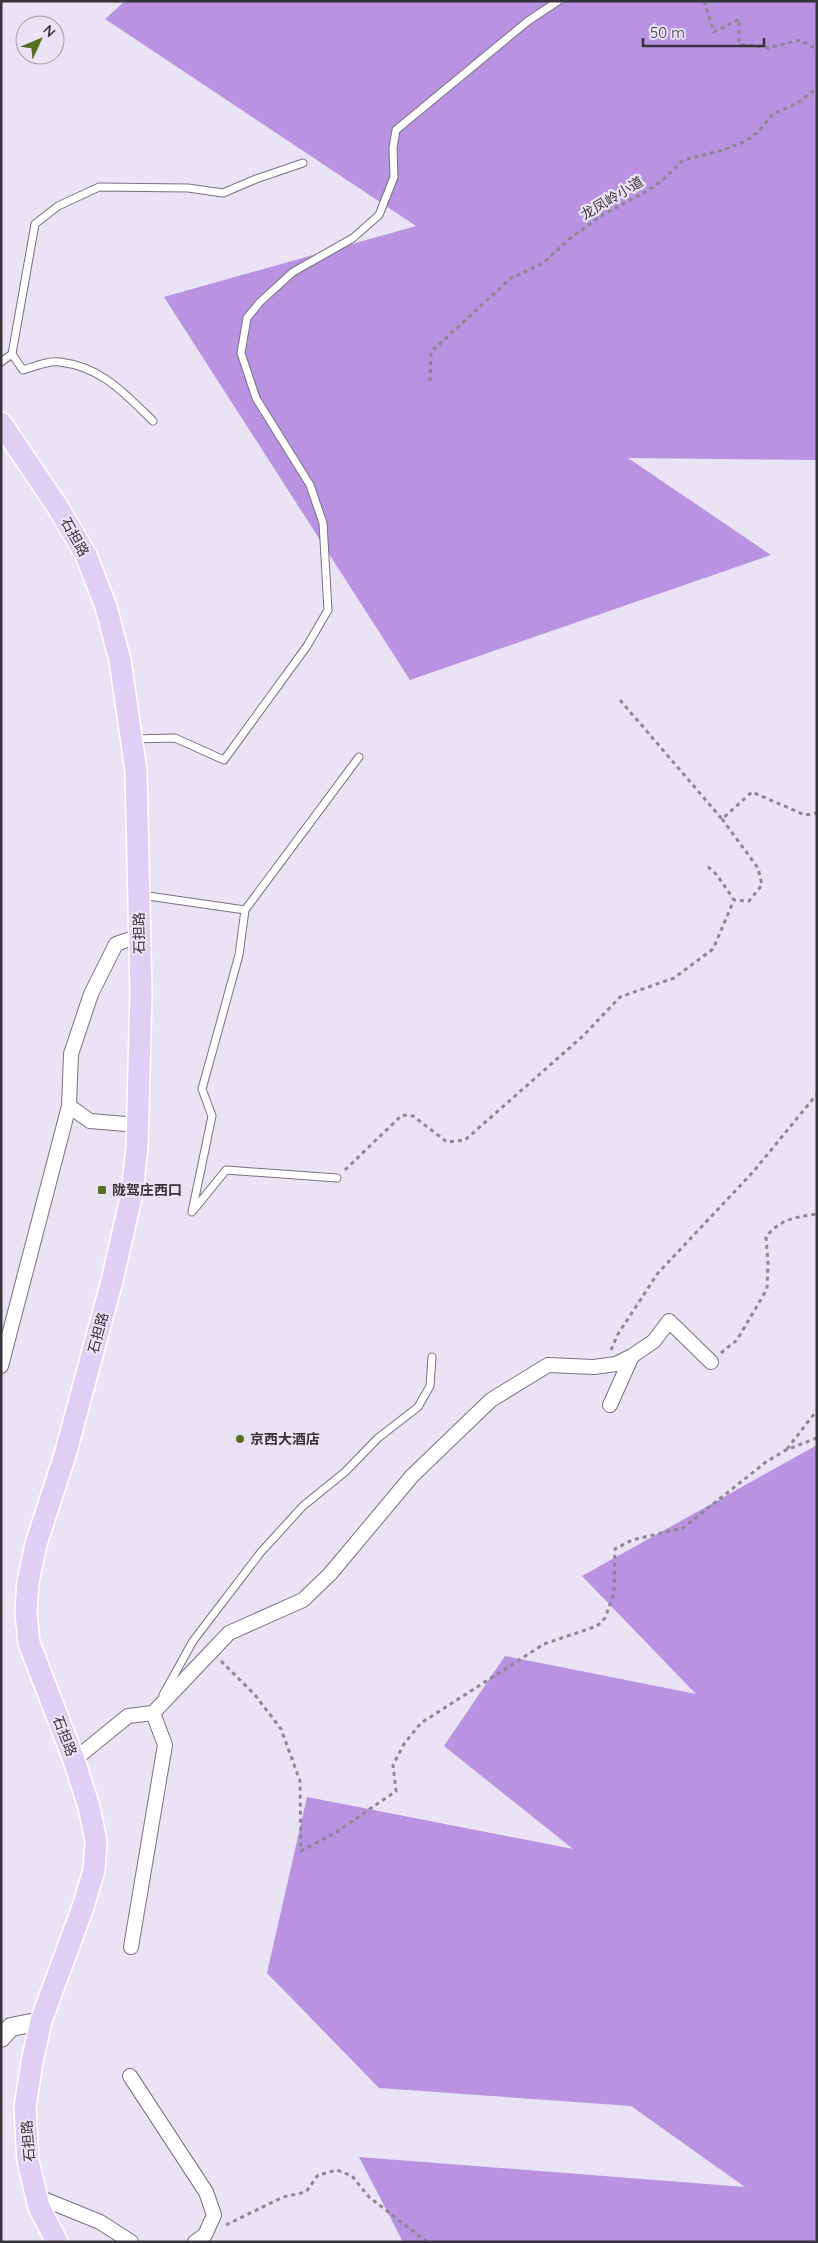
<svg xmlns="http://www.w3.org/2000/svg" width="818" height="2243" font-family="Quicksand,'Noto Sans SC',sans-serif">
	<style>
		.forest { fill: #b992e1 }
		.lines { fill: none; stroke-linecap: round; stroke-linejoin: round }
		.service-casing { stroke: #797182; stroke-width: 9 }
		.minor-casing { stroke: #797182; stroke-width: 16 }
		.tertiary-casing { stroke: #797182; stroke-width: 20 }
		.primary-casing { stroke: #fff; stroke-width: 24 }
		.path { stroke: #8d8794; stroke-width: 3; stroke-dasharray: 4 4; stroke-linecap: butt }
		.service { stroke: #fff; stroke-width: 7 }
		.minor { stroke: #fff; stroke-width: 14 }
		.tertiary { stroke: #fff; stroke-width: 18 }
		.primary { stroke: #e0cef5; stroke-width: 21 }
		.poi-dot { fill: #556f22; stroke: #eae2f5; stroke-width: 2 }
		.labels { text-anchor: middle; stroke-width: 4.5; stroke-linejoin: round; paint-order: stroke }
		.street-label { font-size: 14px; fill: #36333a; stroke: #eae2f5 }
		.poi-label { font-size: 14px; font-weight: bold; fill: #36333a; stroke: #eae2f5; text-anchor: start }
	</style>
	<rect width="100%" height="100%" fill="#eae2f5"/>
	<path class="forest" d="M125,1H817V460L628,458L771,555L410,680L164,297L416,226L105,19Z
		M817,1445V2242H403L359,2157L745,2187L631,2106L379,2088L267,1973L307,1797L573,1849L444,1746L505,1656L696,1694L582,1576Z"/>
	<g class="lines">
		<defs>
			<path id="service" d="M12,354L35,224L58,206L99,187L188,188L223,193L256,179L303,163
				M1,362L12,354L23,370C33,367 49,360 60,362C102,367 125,394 153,421
				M133,739L175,738L224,760L307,646L328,610L323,523L310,485L256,398L241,353L247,318L260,302L293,272L353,238L379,215L394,177L393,148L396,130L528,21L558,1
				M141,895L245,910L239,955L202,1089L212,1116L192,1212L226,1170L337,1178
				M245,910L359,757
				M163,1695L193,1641L261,1552L303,1506L345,1472L378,1438L418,1407L430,1386L432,1357"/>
			<path id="minor" d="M69,1106L90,1121L138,1125
				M632,1356L654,1341L669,1321L711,1362
				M1,1366L69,1106L71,1054L91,994L116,944L139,936
				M74,1760L128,1716L153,1713L229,1633L303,1600L330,1574L412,1476L491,1400L548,1365L594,1367L616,1364L632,1356L610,1405
				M131,1947L165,1745L153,1713
				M130,2076L206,2192L214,2215L205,2235L195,2242
				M36,2196L100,2222L131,2242"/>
			<path id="tertiary" d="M1,2038L11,2027L41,2021"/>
			<path id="primary" d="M1,423L57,506L86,555L106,607L120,660L136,771L141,993L137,1147L132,1193L112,1281L65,1455L36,1544L28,1582L26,1613L29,1643L74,1760L89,1807L96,1841L94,1870L83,1907L41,2021L32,2062L25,2107L28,2161L39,2207L57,2242"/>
		</defs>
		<use href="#service" class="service-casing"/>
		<use href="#minor" class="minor-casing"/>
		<use href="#tertiary" class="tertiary-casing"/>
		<use href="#primary" class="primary-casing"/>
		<path class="path" d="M704,1L714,32L739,19V44L768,48L800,40L812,47L817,45
			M430,381L431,352L511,278L542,264L573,236L604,214L649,190L664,179L683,160L723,150L746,141L759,131L773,114L796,104L817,88
			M620,700L722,819L752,792L805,815L817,813
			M722,819L758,868L762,885L749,901L734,900
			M345,1170L402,1115L413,1116L447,1142L465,1140L583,1036L620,997L674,978L713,949L734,900L717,875L705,864
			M611,1350L618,1334L658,1273L753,1172L817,1094
			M721,1353L737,1340L767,1289L768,1263L766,1237C780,1219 796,1217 817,1214
			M787,1449L817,1410
			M221,1661L255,1695L281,1729L300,1781L301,1851L335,1833L396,1791L393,1765L404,1744L421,1723L544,1644L597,1626L605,1618L614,1593L615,1549L632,1540L683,1528L766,1462L786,1450L817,1438
			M226,2225L283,2197L306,2192L318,2175L337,2170L352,2176L369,2197L427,2242"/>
		<use href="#service" class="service"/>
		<use href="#minor" class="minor"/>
		<use href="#tertiary" class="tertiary"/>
		<use href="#primary" class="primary"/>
	</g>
	<g class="poi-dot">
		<rect x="97" y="1185" width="10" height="10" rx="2.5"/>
		<circle cx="240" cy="1439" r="5"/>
	</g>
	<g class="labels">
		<g class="street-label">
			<text transform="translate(612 198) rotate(-31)" y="5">龙凤岭小道</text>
			<text transform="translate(75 537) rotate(61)" y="5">石担路</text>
			<text transform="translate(139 933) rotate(-91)" y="5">石担路</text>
			<text transform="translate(98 1333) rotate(-75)" y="5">石担路</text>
			<text transform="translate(65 1736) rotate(69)" y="5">石担路</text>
			<text transform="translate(28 2141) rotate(-94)" y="5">石担路</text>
		</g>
		<g class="poi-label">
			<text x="112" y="1195">陇驾庄西口</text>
			<text x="250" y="1444">京西大酒店</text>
		</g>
	</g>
	<rect width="818" height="2243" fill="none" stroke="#36333a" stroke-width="5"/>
	<g transform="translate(40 40) rotate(46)"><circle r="24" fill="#eae2f5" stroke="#a29caa"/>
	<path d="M0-4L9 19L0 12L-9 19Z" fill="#556f22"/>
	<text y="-8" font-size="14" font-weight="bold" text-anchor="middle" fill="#36333a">N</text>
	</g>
	<path d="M643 38v8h121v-8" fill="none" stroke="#36333a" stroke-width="2.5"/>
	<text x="650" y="38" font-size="15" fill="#36333a" stroke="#eae2f5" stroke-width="4" paint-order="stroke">50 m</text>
</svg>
